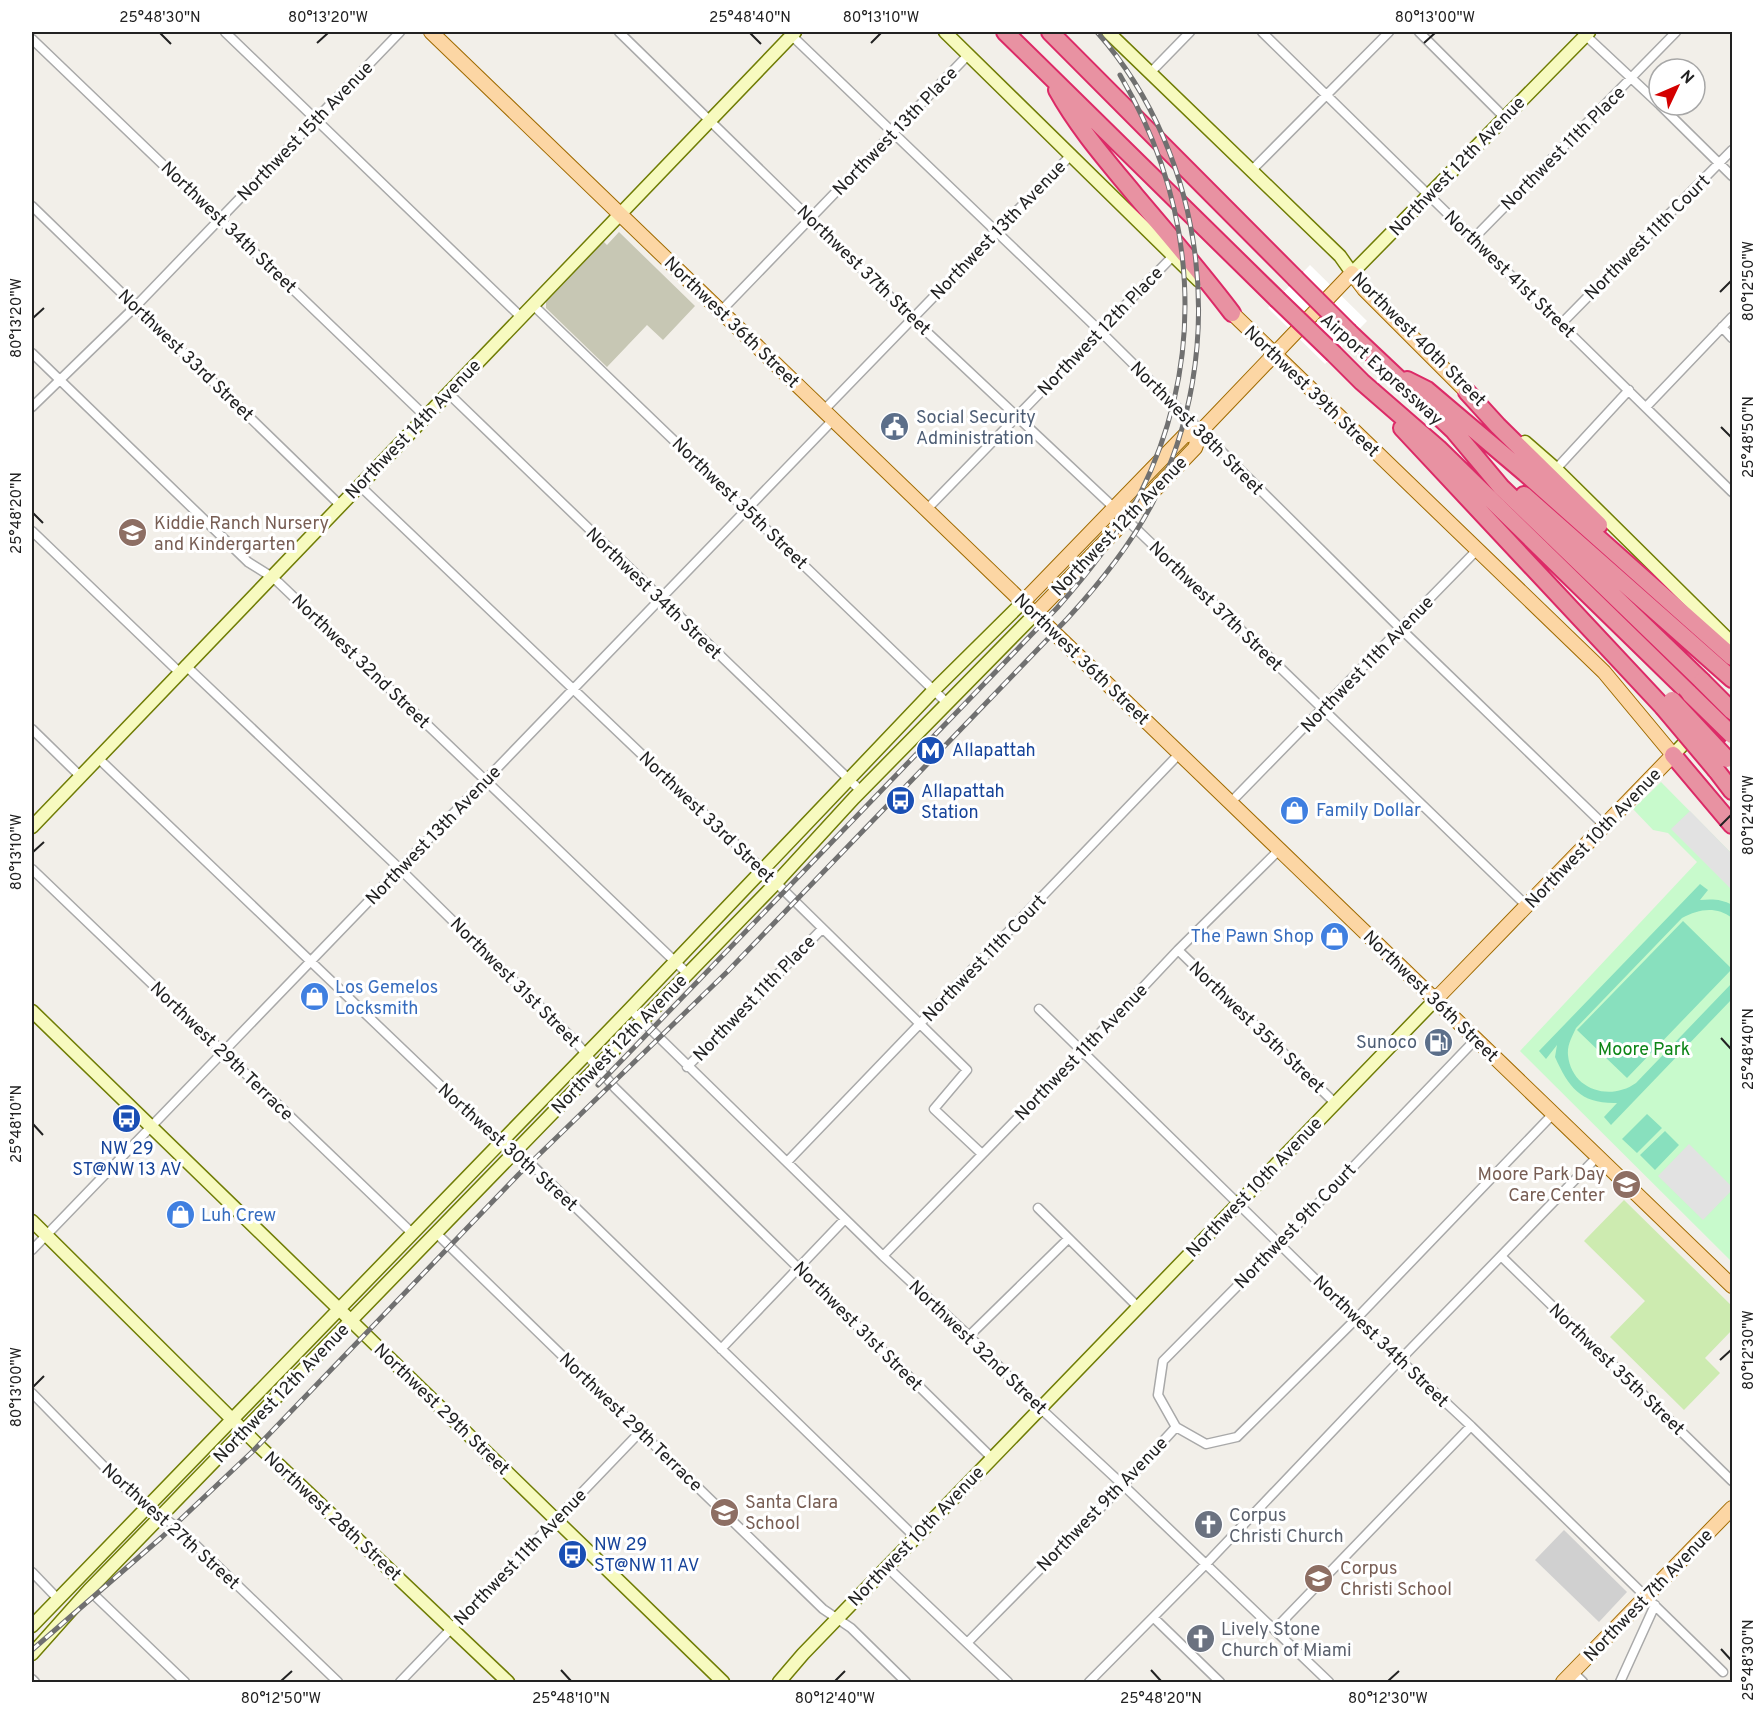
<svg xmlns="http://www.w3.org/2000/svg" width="1764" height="1714" font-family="Overpass,sans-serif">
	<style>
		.religious { fill: #d0d0d0 }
		.construction { fill: #c7c7b4 }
		.grass { fill: #cdebb0 }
		.park { fill: #c8facc }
		.pitch { fill: #88e0be }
		.parking { fill: #e2e2e2 }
		.pier { fill: #fff }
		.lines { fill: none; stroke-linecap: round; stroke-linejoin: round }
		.street-casing { stroke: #a9a9a9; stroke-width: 11 }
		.secondary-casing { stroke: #707d05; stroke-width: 15 }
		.primary-casing { stroke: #a06b00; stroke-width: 16 }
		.highway-casing { stroke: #dc2a67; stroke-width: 20 }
		.street { stroke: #fff; stroke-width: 8 }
		.secondary { stroke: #f7fabf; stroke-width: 12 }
		.primary { stroke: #fcd6a4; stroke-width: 14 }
		.highway { stroke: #e892a2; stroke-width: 16 }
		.rail-casing { stroke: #707070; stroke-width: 5 }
		.rail { stroke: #fff; stroke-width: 3; stroke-dasharray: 9; stroke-linecap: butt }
		.highway-bridge-casing { stroke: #dc2a67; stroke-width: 20; stroke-linecap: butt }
		.highway-bridge { stroke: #e892a2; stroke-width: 16 }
		.ticks { fill: none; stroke: #222; stroke-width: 2 }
		.labels { text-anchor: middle; stroke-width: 6; stroke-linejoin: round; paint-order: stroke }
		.street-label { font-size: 18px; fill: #222; stroke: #fff }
		.service-label { font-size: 18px; fill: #4e5e75; stroke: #fff; text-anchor: start }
		.education-label { font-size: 18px; fill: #785e54; stroke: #fff; text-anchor: start }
		.transit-label { font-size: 18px; fill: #164399; stroke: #fff; text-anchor: start }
		.shop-label { font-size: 18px; fill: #366cbe; stroke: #fff; text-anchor: start }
		.park-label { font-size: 18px; fill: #0c8416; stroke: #fff }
		.worship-label { font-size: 18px; fill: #5b616d; stroke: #fff; text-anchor: start }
		.neatline { fill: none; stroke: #222; stroke-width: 2 }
		.ticks-label { font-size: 15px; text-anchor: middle; fill: #222 }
	</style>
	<rect width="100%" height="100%" fill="#f2efe9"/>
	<path class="religious" d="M1564,1530L1627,1592L1599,1622L1535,1560Z"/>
	<path class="construction" d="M619,232L695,306L663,340L647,325L607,367L546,308V302L548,296L602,240L607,245Z"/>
	<path class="grass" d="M1624,1200L1732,1306V1330L1705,1358L1720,1373L1684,1410L1610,1337L1645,1301L1584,1241Z"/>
	<path class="park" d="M1661,782L1732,854V1262L1520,1051L1697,862L1668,833L1653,830L1633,809Z"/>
	<path class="pitch" d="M1700,884L1708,890L1700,900C1712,899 1722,899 1732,905V918C1716,906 1699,909 1682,918L1576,1028C1572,1037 1567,1045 1568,1055C1571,1089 1609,1102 1636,1083L1732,983V999L1611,1125L1604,1117L1617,1103C1581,1104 1569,1088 1555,1057L1557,1045L1546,1059L1539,1051Z
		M1683,921L1732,969L1627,1078L1577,1030Z
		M1647,1114L1662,1128L1637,1153L1622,1139Z
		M1665,1131L1679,1145L1655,1170L1640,1155Z"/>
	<path class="parking" d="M1690,811L1732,854V890L1671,829Z
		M1689,1144L1732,1187V1190L1703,1220L1658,1176Z"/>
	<path class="pier" d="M1310,265L1367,321L1325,364L1268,308Z"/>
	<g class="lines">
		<defs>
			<path id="street" d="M225,32L521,317
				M619,32L912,318L1125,518L1527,906
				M1262,32L1732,492
				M1419,32L1504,117
				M1582,32L1659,104
				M789,33L1099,330L1401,629L1604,825
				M32,39L425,416
				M1150,73L1190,32
				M1660,105L1732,176
				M1252,170L1389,32
				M32,206L340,505
				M1474,238L1676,32
				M533,305L947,703
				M721,311L969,54
				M1561,324L1732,150
				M1722,327L1732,338
				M32,353L248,562L272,577L279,583L687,973
				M448,393L861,791
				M32,407L136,306L400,32
				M1646,407L1732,317
				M824,410L1072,154
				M1556,469L1629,390
				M359,485L763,870L967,1070L934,1109L982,1154
				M927,509L1173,256
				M32,531L179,672
				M185,665L399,868L574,1040L615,1088L992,1458
				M32,729L80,776
				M98,758L488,1131L533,1166L916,1538
				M1231,802L1477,550
				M32,869L413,1234
				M1178,950L1336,1104
				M630,1009L883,1256L969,1336L1039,1407L1123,1485L1329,1682
				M1039,1009L1356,1319L1471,1426L1723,1672
				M687,1067L822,929
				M787,1162L1180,753
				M1038,1208L1138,1307
				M436,1233L823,1609L851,1628L906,1682
				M32,1250L834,419
				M883,1256L1082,1052L1178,950L1280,849
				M1502,1257L1732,1481
				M969,1336L1068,1239
				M721,1349L845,1219
				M32,1393L134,1497L178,1528L338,1682
				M1176,1427L1158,1395L1163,1361L1279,1244L1475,1040
				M1176,1427L1206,1444L1237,1437L1356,1319L1553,1114
				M887,1567L1008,1682
				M32,1572L58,1599
				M89,1590L185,1682
				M1154,1618L1220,1682
				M1275,1629L1471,1426
				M967,1643L1123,1485L1176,1427
				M1573,1672L1583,1682
				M32,1679L35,1682
				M400,1682L640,1432
				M1089,1682L1206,1564L1400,1360L1598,1156
				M1620,1682L1655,1605"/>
			<path id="secondary" d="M945,32L1199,281
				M1108,32L1340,256L1352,273L1589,32
				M1525,442L1556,469L1732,643
				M1673,755L1695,732
				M32,827L795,32
				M32,1011L723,1682
				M32,1221L261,1448L508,1682
				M32,1626L630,1009L934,690L1023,602
				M32,1654L89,1590L776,883L854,798L1035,614
				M779,1682L803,1654L1435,1000"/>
			<path id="primary" d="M431,32L1732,1286
				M1232,313L1604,672L1673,755L1435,1000
				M1023,602L1184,436L1201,431
				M1035,614L1195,448L1201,431L1352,273L1364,289L1467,392
				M1563,1682L1732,1508"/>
			<path id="highway" d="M1005,32L1277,299
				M1050,32L1295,278
				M1057,90C1078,128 1107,161 1135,195C1168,234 1201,272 1232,313
				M1349,332L1454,431L1501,487L1702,681
				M1334,354L1362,382L1438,448L1690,694
				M1407,380L1427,390L1525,473L1732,657
				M1467,392L1498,426L1599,525
				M1402,428L1663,707
				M1524,495L1732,679
				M1673,755L1732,825
				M1716,770L1732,791"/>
		</defs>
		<use href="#street" class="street-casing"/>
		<use href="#secondary" class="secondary-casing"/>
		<use href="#primary" class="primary-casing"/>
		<use href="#highway" class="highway-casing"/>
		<use href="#street" class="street"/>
		<use href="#secondary" class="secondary"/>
		<use href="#primary" class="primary"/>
		<use href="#highway" class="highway"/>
		<defs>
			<path id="rail" d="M598,1085L1057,608C1088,573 1118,536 1140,494C1208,357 1197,205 1120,75
				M32,1650L162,1537L253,1451L519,1174L727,972L1067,619C1100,583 1131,545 1153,502C1230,352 1208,158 1097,32"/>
		</defs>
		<use href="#rail" class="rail-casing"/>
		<use href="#rail" class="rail"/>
		<defs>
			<path id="highway-bridge" d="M1295,278L1349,332
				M1277,299L1334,354
				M1702,681L1732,711
				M1690,694L1732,735
				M1672,700L1727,759
				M1663,707L1716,770"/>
		</defs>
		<use href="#highway-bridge" class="highway-bridge-casing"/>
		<use href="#highway-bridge" class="highway-bridge"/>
	</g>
	<path class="ticks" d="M160,33L171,44M750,33L761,44M317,43L328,33M871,43L881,33M1424,43L1435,33M1720,292L1731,281M33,318L44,308M1721,427L1731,437M33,513L43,523M1720,826L1731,815M33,852L44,842M1721,1038L1731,1049M33,1124L43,1135M1720,1360L1731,1350M33,1387L44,1376M1721,1649L1731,1660M561,1670L571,1681M1151,1670L1161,1681M281,1681L292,1671M835,1681L845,1671M1388,1681L1399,1671"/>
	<defs>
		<symbol id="civic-disc" viewBox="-11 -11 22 22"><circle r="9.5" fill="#5c6f8a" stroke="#fff"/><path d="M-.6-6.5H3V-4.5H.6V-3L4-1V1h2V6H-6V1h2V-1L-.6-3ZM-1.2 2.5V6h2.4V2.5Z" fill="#fff"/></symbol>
		<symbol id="school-disc" viewBox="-11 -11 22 22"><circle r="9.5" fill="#8d6e63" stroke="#fff"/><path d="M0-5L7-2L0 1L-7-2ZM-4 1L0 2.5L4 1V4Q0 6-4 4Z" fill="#fff"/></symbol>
		<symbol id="metro-disc" viewBox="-11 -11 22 22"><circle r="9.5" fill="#1a4fb4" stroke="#fff"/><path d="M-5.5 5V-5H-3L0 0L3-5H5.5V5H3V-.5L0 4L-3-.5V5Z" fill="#fff"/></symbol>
		<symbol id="bus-disc" viewBox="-11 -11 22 22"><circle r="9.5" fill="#1a4fb4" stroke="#fff"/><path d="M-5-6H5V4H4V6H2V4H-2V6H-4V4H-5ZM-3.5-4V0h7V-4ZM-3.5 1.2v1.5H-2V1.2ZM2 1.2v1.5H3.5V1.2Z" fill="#fff"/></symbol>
		<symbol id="shop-disc" viewBox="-11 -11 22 22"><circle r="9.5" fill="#3f7fe0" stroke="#fff"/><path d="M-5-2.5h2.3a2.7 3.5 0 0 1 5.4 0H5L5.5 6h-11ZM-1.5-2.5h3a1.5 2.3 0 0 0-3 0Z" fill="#fff"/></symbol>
		<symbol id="fuel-disc" viewBox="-11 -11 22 22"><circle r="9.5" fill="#5c6f8a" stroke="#fff"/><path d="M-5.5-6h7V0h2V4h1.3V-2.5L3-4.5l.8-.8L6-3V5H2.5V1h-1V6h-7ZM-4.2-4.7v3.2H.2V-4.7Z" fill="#fff"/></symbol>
		<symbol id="church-disc" viewBox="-11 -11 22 22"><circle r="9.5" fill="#6b7280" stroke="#fff"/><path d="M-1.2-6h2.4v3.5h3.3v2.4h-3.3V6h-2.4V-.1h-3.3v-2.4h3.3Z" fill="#fff"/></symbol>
	</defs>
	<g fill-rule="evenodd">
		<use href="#civic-disc" x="878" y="410" width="33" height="33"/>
		<use href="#school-disc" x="116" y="516" width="33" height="33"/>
		<use href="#metro-disc" x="914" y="734" width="33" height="33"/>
		<use href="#bus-disc" x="884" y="784" width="33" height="33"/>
		<use href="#shop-disc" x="1278" y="794" width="33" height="33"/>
		<use href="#shop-disc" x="1318" y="920" width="33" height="33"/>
		<use href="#shop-disc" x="298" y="980" width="33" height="33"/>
		<use href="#fuel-disc" x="1422" y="1026" width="33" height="33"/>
		<use href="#bus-disc" x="110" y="1102" width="33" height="33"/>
		<use href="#school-disc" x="1610" y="1168" width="33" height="33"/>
		<use href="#shop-disc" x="164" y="1198" width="33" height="33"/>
		<use href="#school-disc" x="708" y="1496" width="33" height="33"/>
		<use href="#church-disc" x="1192" y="1508" width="33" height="33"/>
		<use href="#bus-disc" x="556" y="1538" width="33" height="33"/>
		<use href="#school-disc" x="1302" y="1562" width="33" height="33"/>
		<use href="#church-disc" x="1184" y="1622" width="33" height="33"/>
	</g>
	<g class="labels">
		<g class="street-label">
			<text transform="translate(305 131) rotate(-46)" y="6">Northwest 15th Avenue</text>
			<text transform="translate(895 131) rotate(-46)" y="6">Northwest 13th Place</text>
			<text transform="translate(1563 148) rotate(-45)" y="6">Northwest 11th Place</text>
			<text transform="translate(1457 166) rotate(-46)" y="6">Northwest 12th Avenue</text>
			<text transform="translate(229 227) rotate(44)" y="6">Northwest 34th Street</text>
			<text transform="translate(998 230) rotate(-46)" y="6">Northwest 13th Avenue</text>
			<text transform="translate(1647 237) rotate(-45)" y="6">Northwest 11th Court</text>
			<text transform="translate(864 270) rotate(44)" y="6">Northwest 37th Street</text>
			<text transform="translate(1510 274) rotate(44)" y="6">Northwest 41st Street</text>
			<text transform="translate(732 322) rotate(44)" y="6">Northwest 36th Street</text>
			<text transform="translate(1100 331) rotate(-46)" y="6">Northwest 12th Place</text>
			<text transform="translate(1419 339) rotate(45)" y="6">Northwest 40th Street</text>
			<text transform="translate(186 355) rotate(44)" y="6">Northwest 33rd Street</text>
			<text transform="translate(1382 369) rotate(42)" y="6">Airport Expressway</text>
			<text transform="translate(1312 391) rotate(44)" y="6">Northwest 39th Street</text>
			<text transform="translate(1197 428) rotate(45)" y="6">Northwest 38th Street</text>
			<text transform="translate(413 429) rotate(-46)" y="6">Northwest 14th Avenue</text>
			<text transform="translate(740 503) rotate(44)" y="6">Northwest 35th Street</text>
			<text transform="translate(1119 526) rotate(-46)" y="6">Northwest 12th Avenue</text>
			<text transform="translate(654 593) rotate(44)" y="6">Northwest 34th Street</text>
			<text transform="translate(1216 606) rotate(44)" y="6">Northwest 37th Street</text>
			<text transform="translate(1082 659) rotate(44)" y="6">Northwest 36th Street</text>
			<text transform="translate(361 661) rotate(44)" y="6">Northwest 32nd Street</text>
			<text transform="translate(1367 664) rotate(-46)" y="6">Northwest 11th Avenue</text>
			<text transform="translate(707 817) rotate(44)" y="6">Northwest 33rd Street</text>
			<text transform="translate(433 835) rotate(-46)" y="6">Northwest 13th Avenue</text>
			<text transform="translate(1593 838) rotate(-46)" y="6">Northwest 10th Avenue</text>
			<text transform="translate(984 958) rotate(-46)" y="6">Northwest 11th Court</text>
			<text transform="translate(515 982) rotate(45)" y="6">Northwest 31st Street</text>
			<text transform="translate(1431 996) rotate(44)" y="6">Northwest 36th Street</text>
			<text transform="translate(754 998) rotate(-46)" y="6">Northwest 11th Place</text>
			<text transform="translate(1257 1027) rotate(44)" y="6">Northwest 35th Street</text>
			<text transform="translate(619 1044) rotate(-46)" y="6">Northwest 12th Avenue</text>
			<text transform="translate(222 1051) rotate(44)" y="6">Northwest 29th Terrace</text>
			<text transform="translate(1081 1052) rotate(-46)" y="6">Northwest 11th Avenue</text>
			<text transform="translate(508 1147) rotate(42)" y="6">Northwest 30th Street</text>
			<text transform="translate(1254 1187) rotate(-46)" y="6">Northwest 10th Avenue</text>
			<text transform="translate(1295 1226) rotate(-46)" y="6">Northwest 9th Court</text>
			<text transform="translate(858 1326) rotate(45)" y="6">Northwest 31st Street</text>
			<text transform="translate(1381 1341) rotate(44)" y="6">Northwest 34th Street</text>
			<text transform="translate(978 1347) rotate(44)" y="6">Northwest 32nd Street</text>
			<text transform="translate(1617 1369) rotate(44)" y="6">Northwest 35th Street</text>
			<text transform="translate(281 1393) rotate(-46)" y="6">Northwest 12th Avenue</text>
			<text transform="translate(442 1409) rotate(44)" y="6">Northwest 29th Street</text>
			<text transform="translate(631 1422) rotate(44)" y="6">Northwest 29th Terrace</text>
			<text transform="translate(1102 1504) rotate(-46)" y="6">Northwest 9th Avenue</text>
			<text transform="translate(333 1516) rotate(43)" y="6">Northwest 28th Street</text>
			<text transform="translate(171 1526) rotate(42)" y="6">Northwest 27th Street</text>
			<text transform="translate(916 1536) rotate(-46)" y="6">Northwest 10th Avenue</text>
			<text transform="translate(520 1557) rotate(-46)" y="6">Northwest 11th Avenue</text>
			<text transform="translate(1648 1595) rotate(-46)" y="6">Northwest 7th Avenue</text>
		</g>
		<g class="service-label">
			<text x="916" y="423">Social Security<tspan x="916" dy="21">Administration</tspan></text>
			<text x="1417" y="1048" text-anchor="end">Sunoco</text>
		</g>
		<g class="education-label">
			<text x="154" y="529">Kiddie Ranch Nursery<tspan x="154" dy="21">and Kindergarten</tspan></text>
			<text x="1605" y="1180" text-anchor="end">Moore Park Day<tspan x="1605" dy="21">Care Center</tspan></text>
			<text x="745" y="1508">Santa Clara<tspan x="745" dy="21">School</tspan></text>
			<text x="1340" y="1574">Corpus<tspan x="1340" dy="21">Christi School</tspan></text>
		</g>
		<g class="transit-label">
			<text x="952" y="756">Allapattah</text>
			<text x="921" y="797">Allapattah<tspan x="921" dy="21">Station</tspan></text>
			<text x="127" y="1154" text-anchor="middle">NW 29<tspan x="127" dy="21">ST@NW 13 AV</tspan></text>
			<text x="594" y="1550">NW 29<tspan x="594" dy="21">ST@NW 11 AV</tspan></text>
		</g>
		<g class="shop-label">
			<text x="1316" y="816">Family Dollar</text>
			<text x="1314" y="942" text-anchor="end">The Pawn Shop</text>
			<text x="335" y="993">Los Gemelos<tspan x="335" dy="21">Locksmith</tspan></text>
			<text x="201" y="1221">Luh Crew</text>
		</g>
		<g class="park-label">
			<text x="1644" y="1055">Moore Park</text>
		</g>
		<g class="worship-label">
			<text x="1229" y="1521">Corpus<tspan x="1229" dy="21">Christi Church</tspan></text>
			<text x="1221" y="1635">Lively Stone<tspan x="1221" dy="21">Church of Miami</tspan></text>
		</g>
	</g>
	<rect width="1764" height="1714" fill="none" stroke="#ffffff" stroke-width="66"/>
	<g transform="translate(1677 87) rotate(46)"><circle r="28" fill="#ffffff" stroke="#a7a7a7" stroke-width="1.5"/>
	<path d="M0-4.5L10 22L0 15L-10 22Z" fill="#d40000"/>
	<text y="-9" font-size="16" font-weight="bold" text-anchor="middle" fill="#222222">N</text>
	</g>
	<rect x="33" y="33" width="1698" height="1648" class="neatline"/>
	<g class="ticks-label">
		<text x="160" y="22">25°48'30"N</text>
		<text x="328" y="22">80°13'20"W</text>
		<text x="750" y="22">25°48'40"N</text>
		<text x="881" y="22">80°13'10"W</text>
		<text x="1435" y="22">80°13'00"W</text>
		<text transform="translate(1748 281) rotate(-90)" y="5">80°12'50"W</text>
		<text transform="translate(16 318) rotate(-90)" y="5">80°13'20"W</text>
		<text transform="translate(1748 437) rotate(-90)" y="5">25°48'50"N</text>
		<text transform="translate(16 513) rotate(-90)" y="5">25°48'20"N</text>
		<text transform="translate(1748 815) rotate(-90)" y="5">80°12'40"W</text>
		<text transform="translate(16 852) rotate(-90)" y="5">80°13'10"W</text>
		<text transform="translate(1748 1049) rotate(-90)" y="5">25°48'40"N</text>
		<text transform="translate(16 1124) rotate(-90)" y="5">25°48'10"N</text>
		<text transform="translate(1748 1350) rotate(-90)" y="5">80°12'30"W</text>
		<text transform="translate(16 1387) rotate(-90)" y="5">80°13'00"W</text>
		<text transform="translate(1748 1660) rotate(-90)" y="5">25°48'30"N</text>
		<text x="281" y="1703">80°12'50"W</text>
		<text x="571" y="1703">25°48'10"N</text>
		<text x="835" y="1703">80°12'40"W</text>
		<text x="1161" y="1703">25°48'20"N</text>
		<text x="1388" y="1703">80°12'30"W</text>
	</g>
</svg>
